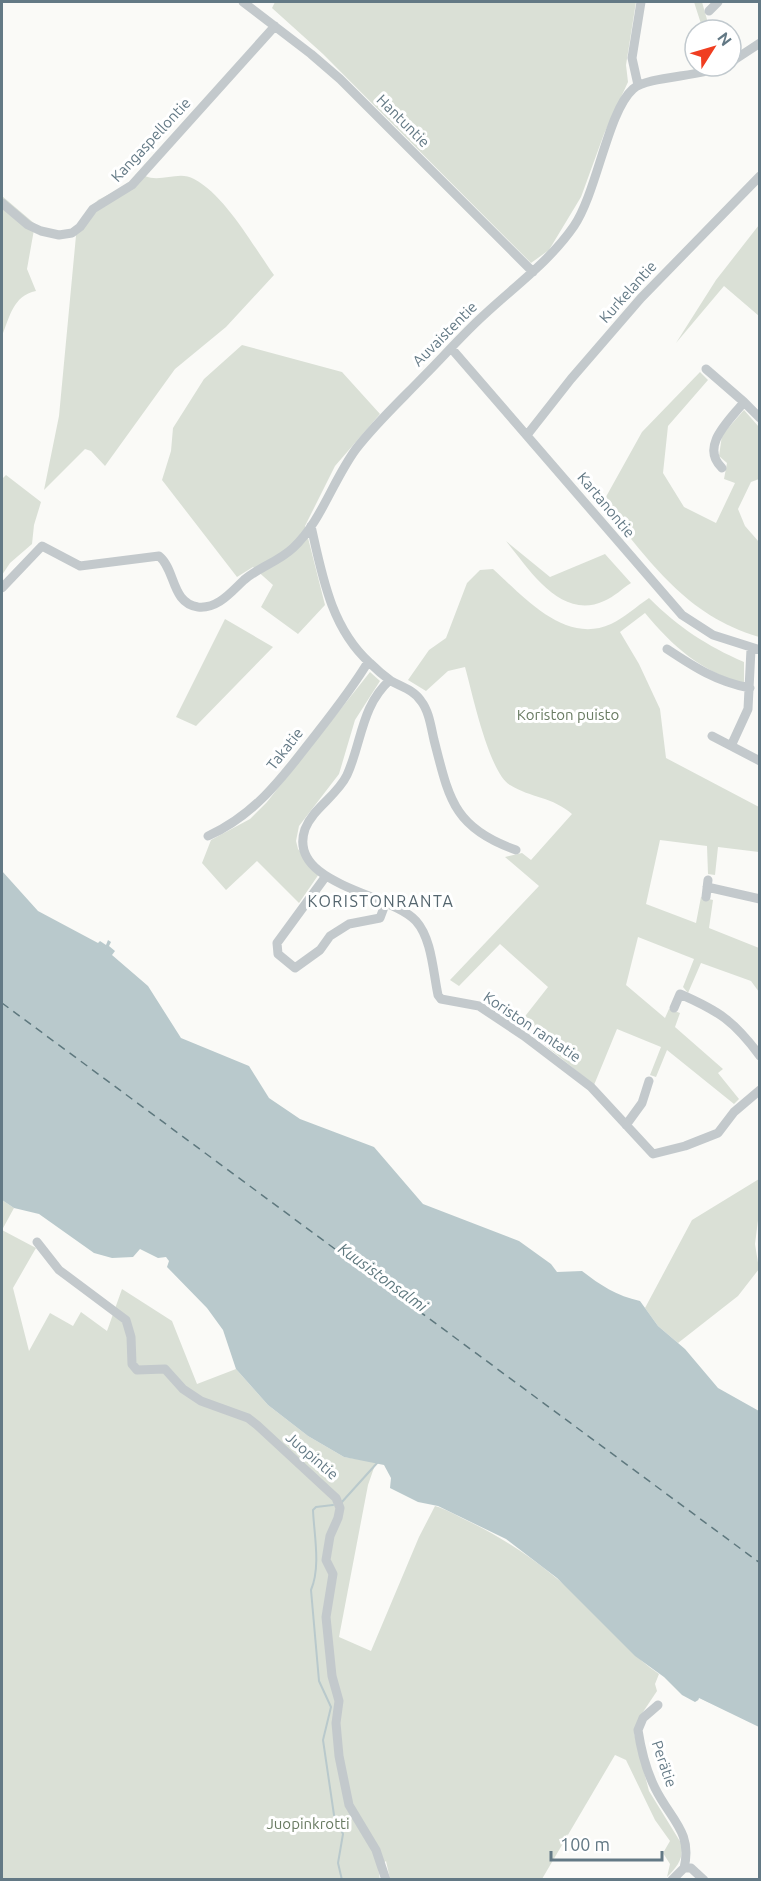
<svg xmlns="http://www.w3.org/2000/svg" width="761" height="1881" font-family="Ubuntu,sans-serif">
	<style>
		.green { fill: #dae0d6 }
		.water { fill: #b9c9cc }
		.pier { fill: #fafaf7 }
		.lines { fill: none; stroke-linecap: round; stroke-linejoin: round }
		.stream { stroke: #b9c9cc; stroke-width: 2 }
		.ferry { stroke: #5e787e; stroke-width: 1.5; stroke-dasharray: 8 6; stroke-linecap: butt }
		.minor { stroke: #c3c9cc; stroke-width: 9 }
		.labels { text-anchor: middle; stroke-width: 6; stroke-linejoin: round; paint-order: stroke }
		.street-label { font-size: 15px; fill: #637985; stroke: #fff }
		.park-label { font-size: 15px; fill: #697b62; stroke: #fff }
		.neighbourhood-label { font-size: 16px; letter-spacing: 1.5px; fill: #55666f; stroke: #fff }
		.water-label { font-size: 16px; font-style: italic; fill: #5e787e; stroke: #fff }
	</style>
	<rect width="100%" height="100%" fill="#fafaf7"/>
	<path class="green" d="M275,2H636L626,65L628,82L604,134L581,197L549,250L531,263L323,54L272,8Z
		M694,2H702L710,30H703Z
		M145,176C161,183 179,170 194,179C226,196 253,246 274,275L226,327L175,369L105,466L91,451L85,449L44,490L59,416L77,225L98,200Z
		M2,196L35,224L27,269L36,291C13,296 10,316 2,336Z
		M759,225V316L724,286L676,343L716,280Z
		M242,345L342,372L380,414L335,466L305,526L325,605L298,634L261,607L273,585L253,567L237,577L162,480L171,451L173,428L204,379Z
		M700,372L708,380L668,426L663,473L684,507L716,523L735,483L724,479L727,463L719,456L722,435L744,410L759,427V479L751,482L738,509L745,526L759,542V637C683,614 651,561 602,504L642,432Z
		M6,475L41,502L34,525L32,544L10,563L2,575V479Z
		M506,541L550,577L605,554L631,583C623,588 614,597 604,601C561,621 529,569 506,541Z
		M493,569C524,597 565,645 611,624C624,618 637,606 649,598C678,627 707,646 744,662V684C701,671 673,647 645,613L620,632L639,664L660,709L666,758L759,807V852L718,847L715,875L708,874L707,846L660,840L646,904L696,923L701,897L713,900L709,928L759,948V992L751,981L701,963L688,993L683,987L694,959L638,937L626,985L665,1018L669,1009L680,1013L675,1027L723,1069L718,1073L739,1099L734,1104L667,1050L656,1077L650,1075L661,1047L617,1029L594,1085L519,1024L548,987L500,944L459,986L450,980L539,886L505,857L522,853L531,860L572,814C553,797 531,798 510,785C489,773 472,692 465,667L448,671L426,691L408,680L429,650L446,638L467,583L480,570Z
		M225,619L273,647L196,726L176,717Z
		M370,672L380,681L355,720L339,774L299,826L296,841L298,849L319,874L299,903L257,861L226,890L202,863L211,840L250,819L267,802Z
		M759,1179V1212L755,1244L759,1269L738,1296L678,1343L658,1326L645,1308L692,1220Z
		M2,1200L14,1208L2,1230L36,1248L13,1288L29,1351L50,1313L73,1326L81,1312L107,1331L122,1289L172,1321L197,1384L236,1369L268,1405L308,1436L344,1457L376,1462L368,1485L339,1637L371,1651L419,1537L435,1506C446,1509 457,1516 468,1521C516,1544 555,1574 593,1611C615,1633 633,1657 659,1674L655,1684L657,1691L639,1718L634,1733L649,1791L681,1843C684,1858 678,1866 667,1877L670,1864L663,1853L670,1841L655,1820L626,1760L615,1755L542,1879H390L386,1861L378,1867L380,1880L2,1879Z"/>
	<path class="water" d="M2,871L38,911L98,943L100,941L106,945L108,940L111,942L109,946L115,951L112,955L148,986L181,1038L249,1066L269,1098L300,1119L374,1147L423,1204L519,1241L551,1264L557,1272L582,1271C600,1285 617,1296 640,1301L658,1326L685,1349L718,1388L759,1411V1728L700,1699L695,1702L682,1695L664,1677L635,1656L557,1578L506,1539L438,1506L418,1502L390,1488L391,1478L384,1465L344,1457L308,1436L268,1405L236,1369L223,1330L207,1308L167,1267L169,1261L166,1257L158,1258L140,1249L133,1257L112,1258L94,1253L39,1214L14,1208L2,1200Z"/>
	<path class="pier" d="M699,1698L759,1727L760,1731L698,1701Z"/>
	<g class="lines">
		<path class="stream" d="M341,1503L378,1462
			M333,1505L316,1507L313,1510C314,1535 321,1566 311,1590L319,1681L331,1707L323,1740L334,1815L343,1834L338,1863L342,1880"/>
		<path class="ferry" d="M2,1003L760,1563"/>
		<path class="minor" d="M243,2L311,54L340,79L533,272
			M709,11L718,2
			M731,62L760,43
			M638,85L632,58L641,2
			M2,203L28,225L41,231L59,235L72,233L80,227L93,209L132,185L275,26
			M451,348L682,615L713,635L760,650
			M706,369L744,402
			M527,435L571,379L641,298L760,176
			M722,468C699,446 730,420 744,402L760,418
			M311,526C322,575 331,628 370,663C376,669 384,676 391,681C402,687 414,690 421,701C429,711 431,727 434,740C449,798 453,828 516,850
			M2,588L42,546L80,566L159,556C176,570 171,603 198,607C218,609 231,592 244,580C259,567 278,562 293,548C321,522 333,480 356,449C376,423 401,400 424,376C444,356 463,334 484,315C515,286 550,261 574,226C597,192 608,111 633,89C648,76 700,77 724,66
			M667,649C694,667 717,682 750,688
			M390,680C361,706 362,742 347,775C337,796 313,808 305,829C286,885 391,893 416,921C432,939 433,972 438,995L441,999L479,1006L524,1036L591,1087L653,1154L685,1146L718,1133L734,1112L760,1090
			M712,736L760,761
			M731,746L748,709L751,649
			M208,836C257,814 285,774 317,733C335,710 353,687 368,662
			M326,876L277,943L278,954L295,968L320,950L330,936L349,924L380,918L386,902
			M707,887L760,899
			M706,897L708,880
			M674,1008L680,994C719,1011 734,1021 760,1056
			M626,1125L642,1103L649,1081
			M37,1242L59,1270L126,1320L131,1337L132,1364L137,1370L165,1369L183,1389L201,1401L248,1418L257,1425L336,1498L340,1508L338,1518L330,1536L326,1560L333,1574L326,1617L332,1676L339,1701L336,1723L339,1756L349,1805L376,1850L386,1880
			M658,1705L643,1718L638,1730C641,1750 646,1770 655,1788C670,1819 693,1832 684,1868
			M672,1880L684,1868H691L704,1880"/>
	</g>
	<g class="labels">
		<g class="street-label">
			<text transform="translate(403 121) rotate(45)" y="5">Hantuntie</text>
			<text transform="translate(151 140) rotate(-47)" y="5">Kangaspellontie</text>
			<text transform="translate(628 292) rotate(-48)" y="5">Kurkelantie</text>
			<text transform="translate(445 334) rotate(-45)" y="5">Auvaistentie</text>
			<text transform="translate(606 505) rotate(50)" y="5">Kartanontie</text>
			<text transform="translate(285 749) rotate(-52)" y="5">Takatie</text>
			<text transform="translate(532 1027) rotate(34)" y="5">Koriston rantatie</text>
			<text transform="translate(312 1456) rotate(41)" y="5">Juopintie</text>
			<text transform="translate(664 1764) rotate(71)" y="5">Perätie</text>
		</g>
		<g class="park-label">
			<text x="568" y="720">Koriston puisto</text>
			<text x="308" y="1829">Juopinkrotti</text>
		</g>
		<g class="neighbourhood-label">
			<text x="381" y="907">KORISTONRANTA</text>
		</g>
		<g class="water-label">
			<text transform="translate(383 1277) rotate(36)" y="6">Kuusistonsalmi</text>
		</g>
	</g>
	<rect width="761" height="1881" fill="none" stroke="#637985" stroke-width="6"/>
	<g transform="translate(713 48) rotate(53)"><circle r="28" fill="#ffffff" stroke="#c1c9ce" stroke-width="1.5"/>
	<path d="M0-4.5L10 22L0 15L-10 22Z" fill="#f03e21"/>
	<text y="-9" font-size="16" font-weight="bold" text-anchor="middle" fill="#637985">N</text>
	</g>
	<path d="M551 1851v9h111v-9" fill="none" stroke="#637985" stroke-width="3"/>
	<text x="560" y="1851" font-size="18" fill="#637985" stroke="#ffffff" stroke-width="4.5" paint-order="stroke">100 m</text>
</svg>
